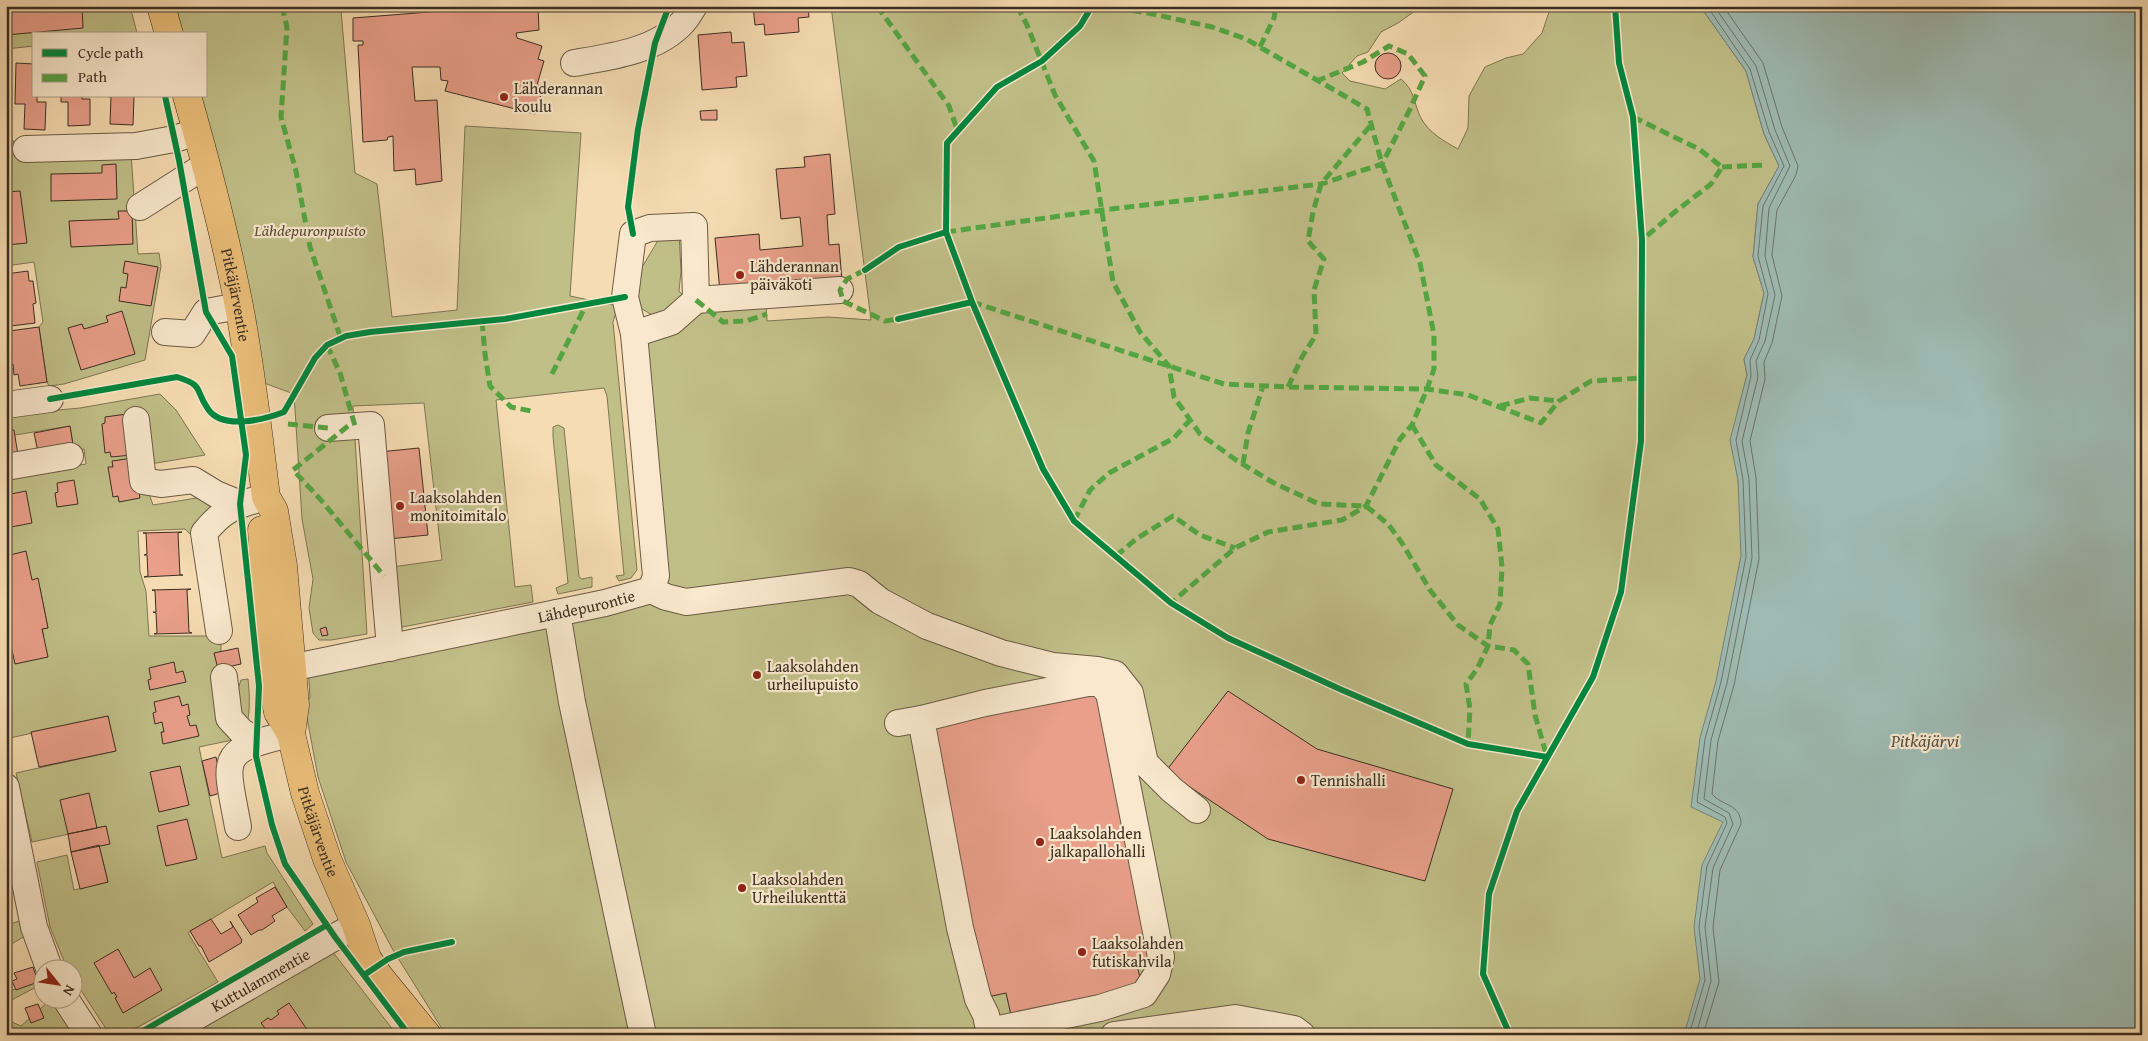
<svg xmlns="http://www.w3.org/2000/svg" width="2148" height="1041" font-family="'Gentium Book Plus',serif">
	<style>
		.green { fill: #c1bf88; stroke: #7e7654 }
		.water { fill: #9ebab3; stroke: #768279 }
		.lines { fill: none; stroke-linecap: round; stroke-linejoin: round }
		.shore { stroke: #6c746a; stroke-width: 1 }
		.building { fill: #e99f8a; stroke: #3b2e21 }
		.minor-casing { stroke: #6a5a45; stroke-width: 28 }
		.major-casing { stroke: #3b2e21; stroke-width: 29 }
		.minor { stroke: #f9e8cd; stroke-width: 26 }
		.major { stroke: #ebbe79; stroke-width: 28 }
		.quiet { stroke: #54a441; stroke-width: 5; stroke-dasharray: 10 5; stroke-linecap: butt }
		.cycleway-casing { stroke: #f9e8cd; stroke-width: 9 }
		.cycleway { stroke: #00873e; stroke-width: 6 }
		.poi-dot { fill: #8f2418; stroke: #f9e8cd; stroke-width: 2 }
		.labels { text-anchor: middle; stroke-width: 4.5; stroke-linejoin: round; paint-order: stroke }
		.poi-label { font-size: 16px; fill: #3b2e21; stroke: #f9e8cd; text-anchor: start }
		.park-label { font-size: 16px; font-style: italic; fill: #564b36; stroke: #f9e8cd }
		.street-label { font-size: 16px; fill: #3b2e21; stroke: #f9e8cd }
		.water-label { font-size: 18px; font-style: italic; fill: #545146; stroke: #f9e8cd }
	</style>
	<rect width="100%" height="100%" fill="#f6dcb2"/>
	<filter id="stains"><feTurbulence type="fractalNoise" baseFrequency=".004" numOctaves="4"/><feColorMatrix values="0 0 0 0 .2 0 0 0 0 .09 0 0 0 0 .02 0 0 0 .5 -.17"/></filter>
	<radialGradient id="worn" r=".72"><stop offset=".6" stop-color="#630" stop-opacity="0"/><stop offset="1" stop-color="#630" stop-opacity=".3"/></radialGradient>
	<path class="green" d="M6,6H130L137,33L34,34V46L6,49Z
		M176,6H421L341,10L355,173L377,184L392,317L457,310L465,126L581,133L570,296L618,306L613,322L637,570L631,578L619,581L616,576L624,575L607,396L604,388L496,400L515,587L531,585L533,602L397,628L392,567L442,560L424,403L353,406L367,634L331,640H319L313,633L309,608L313,579L302,519L294,394L264,383L200,96H206V34H183Z
		M831,6H1422L1398,23L1381,32L1368,52L1357,56L1342,73L1350,81L1385,89L1401,79C1415,90 1414,105 1421,118C1428,132 1445,142 1458,149L1468,128L1469,96L1485,67L1506,58L1523,54L1542,33L1551,6H1700L1746,71L1764,134L1779,166L1758,204L1753,257L1764,293L1754,339L1744,359L1747,375L1731,440L1738,480L1781,1035H446L393,950L346,862L318,777L305,707L310,697L308,665L650,590L647,333L695,308L766,305L767,321L828,317L871,320Z
		M6,129L24,159L131,153L138,254L159,253L161,266L145,360L64,384L49,386L47,382L39,327L43,322L34,262L6,266Z
		M679,233L681,271L679,291L686,299L672,313L652,315L639,307L633,290L638,274L660,237Z
		M160,394L176,410L205,455L144,465L147,488L153,505L209,496L217,502L194,538L185,529L138,531L140,572L146,591L149,636H221V672L236,695L241,680L248,679C250,698 251,721 242,738L199,747L222,858L265,846L267,853L313,924L305,931L287,907L273,882L188,933L218,982L124,1035H110L73,978L72,968H67L50,927L37,862L67,855L74,890L108,882L99,845L109,843L106,826L32,842L16,773L115,751L108,716L10,738L6,725V642L44,636L42,629L48,628L40,588L6,595V476L86,464L84,449L74,451L70,426L15,435L6,431V415L80,408Z
		M558,425L564,428L579,577L582,579L592,577V587L558,594L556,588L568,583L553,437V427Z
		M23,920L27,935L6,947V925Z
		M332,951L397,1035H193L244,1002Z
		M38,982L40,985L6,1003V992Z
		M51,999H55L78,1035H6V1016L12,1022L21,1026Z"/>
	<path class="water" d="M1700,6H2142V1035H1684L1700,979L1694,927L1702,865L1723,822L1691,807L1700,738L1716,681L1741,556L1738,480L1730,440L1747,375L1744,359L1754,339L1764,293L1753,257L1758,204L1779,166L1764,134L1746,71Z"/>
	<g class="lines">
		<path class="shore" d="M1689,1035L1705,980L1699,927L1707,866L1727,823L1725,817L1697,802L1705,739L1721,682L1746,557L1743,480L1736,440L1751,376L1750,360L1759,340L1768,294L1758,256L1763,206L1784,166L1769,132L1750,69L1707,6
			M1696,1035L1711,981L1705,927L1713,868L1733,824L1729,813L1704,799L1711,740L1727,683L1752,558L1749,479L1742,441L1758,377L1756,361L1765,341L1775,295L1765,256L1769,208L1790,166L1775,130L1756,66L1714,6
			M1703,1035L1719,982L1713,927L1720,870L1741,824C1741,804 1722,806 1712,794L1718,741L1734,685L1759,559L1756,478L1750,441L1765,379L1764,362L1772,343L1782,296L1772,255L1777,210L1796,175L1798,166L1782,127L1763,63L1723,6"/>
	</g>
	<path class="building" d="M6,6H82L83,28L6,35Z
		M506,6H538L539,30L516,33L517,38L542,46L538,59L544,61L537,85L544,86L535,114L445,91L448,81L441,80L440,67H412L415,101L437,100L442,181L416,185L415,169L394,171L393,136L388,137L387,140L363,142L358,45H363V41H353V18Z
		M753,6H808L809,17L798,18L799,32L765,35L764,24L755,25Z
		M731,32L732,43L744,42L747,76L736,77L737,87L702,90L698,35Z
		M1375 66a13 13 0 1 1 26 0a13 13 0 1 1-26 0Z
		M16,63L34,64V96H37V102H46L45,130L24,129L25,104H15Z
		M61,96H82V99H90V125L68,126V102H61Z
		M103,96H134L133,125L110,124L111,97Z
		M717,110V120H701L700,111Z
		M830,154L835,214L827,215L829,245L839,244L842,281L720,292L715,238L759,234L760,250L803,246L800,217L781,219L776,169L805,167L804,157Z
		M116,164L117,199L51,201V174L102,173V165Z
		M20,191L27,243L6,245V192Z
		M118,211H132L133,244L71,247L69,221L119,219Z
		M125,261L158,267L151,306L119,301L121,287L126,288L128,274L123,273Z
		M28,271L29,281H33L36,303L33,304L35,323L11,326L8,308H6V274Z
		M122,311L135,354L81,370L68,328L82,324L84,329L108,322L106,316Z
		M39,327L47,382L20,386L18,374L14,375L13,364H8L6,340L10,339L9,331Z
		M127,414L132,455L111,457L110,452L105,453L102,424L105,423V417Z
		M70,426L74,451L38,452L34,433Z
		M14,430L18,455L6,457V431Z
		M419,448L428,535L388,539L379,452Z
		M133,458L140,498L119,502L118,496L113,497L108,467H113L112,461Z
		M74,480L78,504L57,507L55,493L58,492L57,483Z
		M26,491L32,523L6,528V495Z
		M182,532L178,533L180,575H183L144,577L148,576L147,555H144L147,554L146,533H143Z
		M26,551L32,580L38,578L48,628L42,629L48,657L15,664L6,623V556Z
		M191,589L187,590L188,608L189,632L192,633L154,634L157,633L156,613L153,612H156L155,591L152,590Z
		M326,627L328,635L322,636L320,629Z
		M238,648L241,664L218,669L214,653Z
		M174,662L176,673L183,671L186,682L150,690L148,680L151,679L149,668Z
		M1098,688L1154,961L1137,964L1142,988L1011,1015L1006,993L983,998L927,723Z
		M1228,691L1317,749L1453,789L1425,881L1268,839L1166,771Z
		M179,696L182,706L188,704L190,715L187,716L190,726L196,725L199,736L163,744L161,732H164L162,722L155,724L153,713L156,712L154,702Z
		M108,716L116,751L39,767L31,732Z
		M216,757L224,792L210,796L202,761Z
		M180,766L189,805L159,812L150,772Z
		M89,793L97,828L68,834L60,800Z
		M187,819L197,859L166,866L157,826Z
		M106,826L110,844L71,852L68,834Z
		M99,845L108,882L80,889L71,852Z
		M275,887L287,907L272,916L275,921L262,930H259L251,935L238,915L258,902L256,898Z
		M211,919L221,934L233,927L230,921L242,940L241,943L209,962L201,946H199L190,931Z
		M118,949L134,978L150,968L162,990L123,1013L115,998L117,997L114,992L112,994L94,963Z
		M8,967L12,978L6,980V968Z
		M33,967L38,982L16,990L12,981L17,979L14,973Z
		M289,1003L308,1031L303,1035H270L261,1023L268,1018L271,1020L279,1014L277,1011Z
		M38,1004L44,1018L31,1023L25,1008Z"/>
	<g class="lines">
		<defs>
			<g id="minor">
				<path d="M574,63C610,57 657,51 683,22C687,18 690,12 694,6"/>
				<path d="M26,149L136,146L174,139L197,132"/>
				<path d="M140,207L206,165"/>
				<path d="M696,300L840,290"/>
				<path d="M165,332L192,334L206,312L239,306"/>
				<path d="M6,405L50,399"/>
				<path d="M136,420L143,481L161,484L193,480L216,494L240,504"/>
				<path d="M328,428L371,425L390,648"/>
				<path d="M6,467L70,456"/>
				<path d="M651,590L666,597L686,602L849,581L859,584L880,601L927,626L1001,653L1053,666L1097,670L1115,674L1130,693L1145,763L1172,790L1197,810"/>
				<path d="M557,613L572,702L643,1035"/>
				<path d="M219,631L204,533C224,508 236,505 266,497"/>
				<path id="s1" d="M271,672L605,603L651,590L656,576L634,334L625,297L633,234L650,228L694,226L696,300L671,322L634,334"/>
				<path d="M224,677L229,718L242,732L257,741"/>
				<path d="M921,719L985,703L1088,683H1100L1109,693L1161,957L1157,974L1144,994L1100,1008L989,1031"/>
				<path d="M898,723L921,719L960,928L978,999L986,1015L990,1035"/>
				<path d="M6,787L34,927L49,968"/>
				<path d="M238,827C226,759 215,750 291,734"/>
				<path d="M65,998L89,1035"/>
				<path id="s2" d="M164,1035L356,925"/>
				<path d="M1114,1035L1235,1018L1294,1029L1302,1035"/>
			</g>
			<g id="major">
				<path d="M161,6L169,34"/>
				<path id="s3" d="M187,96C207,166 225,235 239,306C251,369 258,433 266,497L274,511L283,566L295,705L291,734"/>
				<path id="s4" d="M262,530L270,672L278,712L291,734L305,793L327,859L356,925L367,958L378,975L427,1035"/>
			</g>
		</defs>
		<use href="#minor" class="minor-casing"/>
		<use href="#major" class="major-casing"/>
		<use href="#minor" class="minor"/>
		<use href="#major" class="major"/>
		<path class="quiet" d="M282,6L287,27L281,117L296,171L310,247L341,339
			M877,6L949,106L958,132
			M1017,6L1027,25L1055,95L1094,161L1113,282L1140,332L1169,366L1174,397L1200,434L1236,460L1272,482L1319,504L1366,506L1388,524L1402,543L1430,590L1458,625L1488,646L1514,650L1528,664L1535,715L1547,757
			M1102,6L1148,13L1212,27L1246,39L1367,109L1382,164L1420,263L1434,335V369L1427,389L1412,425L1400,439L1366,506L1342,520L1268,532L1235,548L1171,603
			M1260,47L1274,18L1276,6
			M1633,117L1699,149L1722,167L1711,184L1676,211L1642,240
			M1722,167L1765,165
			M946,232L1103,210L1321,184L1382,164L1410,109L1425,76L1408,54L1389,46L1363,62L1319,80
			M865,270L847,279L840,290L843,301L885,321L898,319
			M696,300L723,322L746,321L767,314
			M972,302L1224,384L1288,387L1427,389L1468,395L1541,423L1559,401L1591,381L1642,378
			M482,321L485,354L490,386L511,407L531,411
			M327,345L340,373L355,426
			M552,374L587,303
			M1288,387L1302,357L1316,335L1314,290L1324,259L1308,241L1313,212L1321,184L1371,125
			M1500,406L1530,398L1559,401
			M288,424L328,428
			M1412,425L1436,465L1480,499L1498,529L1502,567L1500,604L1490,625L1488,646L1477,669L1466,684L1470,709L1468,744
			M348,426L293,470L321,500L384,576
			M1243,464L1248,433L1263,386
			M1074,521L1090,490L1109,473L1174,438L1190,420
			M1116,556L1136,539L1173,516L1200,535L1235,548"/>
		<defs>
			<path id="cycleway" d="M1092,6L1080,26L1042,61L997,87L947,143L946,232L972,302L1043,469L1074,521L1171,603L1228,638L1342,690L1468,744L1547,757
				M165,96L179,160L206,312L232,356L246,455L240,504L259,686L256,756L272,825L285,864L335,937L409,1035
				M633,234L628,207L638,129L655,43L669,6
				M865,270L899,247L946,232
				M898,319L972,302
				M50,399L177,377C205,386 194,389 208,409C222,430 263,420 284,412L315,358L327,345L346,336L370,332L505,319L625,297
				M364,975L388,959L404,952L452,942
				M136,1035L327,925
				M1510,1035L1483,974L1489,894L1517,811L1593,677L1621,592L1641,441L1642,240L1633,117L1619,63L1615,6"/>
		</defs>
		<use href="#cycleway" class="cycleway-casing"/>
		<use href="#cycleway" class="cycleway"/>
	</g>
	<g class="poi-dot">
		<circle cx="504" cy="97" r="5"/>
		<circle cx="740" cy="275" r="5"/>
		<circle cx="400" cy="506" r="5"/>
		<circle cx="757" cy="675" r="5"/>
		<circle cx="1301" cy="780" r="5"/>
		<circle cx="1040" cy="842" r="5"/>
		<circle cx="742" cy="888" r="5"/>
		<circle cx="1082" cy="952" r="5"/>
	</g>
	<g class="labels">
		<g class="poi-label">
			<text x="514" y="94">Lähderannan<tspan x="514" dy="18">koulu</tspan></text>
			<text x="750" y="272">Lähderannan<tspan x="750" dy="18">päiväkoti</tspan></text>
			<text x="410" y="503">Laaksolahden<tspan x="410" dy="18">monitoimitalo</tspan></text>
			<text x="767" y="672">Laaksolahden<tspan x="767" dy="18">urheilupuisto</tspan></text>
			<text x="1311" y="786">Tennishalli</text>
			<text x="1050" y="839">Laaksolahden<tspan x="1050" dy="18">jalkapallohalli</tspan></text>
			<text x="752" y="885">Laaksolahden<tspan x="752" dy="18">Urheilukenttä</tspan></text>
			<text x="1092" y="949">Laaksolahden<tspan x="1092" dy="18">futiskahvila</tspan></text>
		</g>
		<g class="park-label">
			<text x="310" y="236">Lähdepuronpuisto</text>
		</g>
		<g class="street-label">
			<text dy="6" stroke="none"><textPath href="#s3" startOffset="205">Pitkäjärventie</textPath></text>
			<text dy="6" stroke="none"><textPath href="#s1" startOffset="322">Lähdepurontie</textPath></text>
			<text dy="6" stroke="none"><textPath href="#s4" startOffset="310">Pitkäjärventie</textPath></text>
			<text dy="6" stroke="none"><textPath href="#s2" startOffset="111">Kuttulammentie</textPath></text>
		</g>
		<g class="water-label">
			<text x="1925" y="747">Pitkäjärvi</text>
		</g>
	</g>
	<rect width="2148" height="1041" fill="none" stroke="#f6dcb2" stroke-width="25"/>
	<rect x="8" y="8" width="2133" height="1026" fill="none" stroke="#3b2e21" stroke-width="2.5"/>
	<rect x="12" y="12" width="2123" height="1016" fill="none" stroke="#3b2e21"/>
	<rect x="32" y="32" width="175" height="65" fill="#f9e8cd" stroke="#ad9e88"/>
	<rect x="42" y="49" width="25" height="8" fill="#00873e" stroke="#ad9e88"/>
	<text x="78" y="58" font-size="15" fill="#3b2e21">Cycle path</text>
	<rect x="42" y="74" width="25" height="8" fill="#54a441" stroke="#ad9e88"/>
	<text x="78" y="82" font-size="15" fill="#3b2e21">Path</text>
	<g transform="translate(58 984) rotate(120)"><circle r="24" fill="#f9e8cd" stroke="#ad9e88"/>
	<path d="M0-4L9 19L0 12L-9 19Z" fill="#8f2418"/>
	<text y="-8" font-size="14" font-weight="bold" text-anchor="middle" fill="#3b2e21">N</text>
	</g>
	<rect width="100%" height="100%" filter="url(#stains)"/>
	<rect width="100%" height="100%" fill="url(#worn)"/>
</svg>
